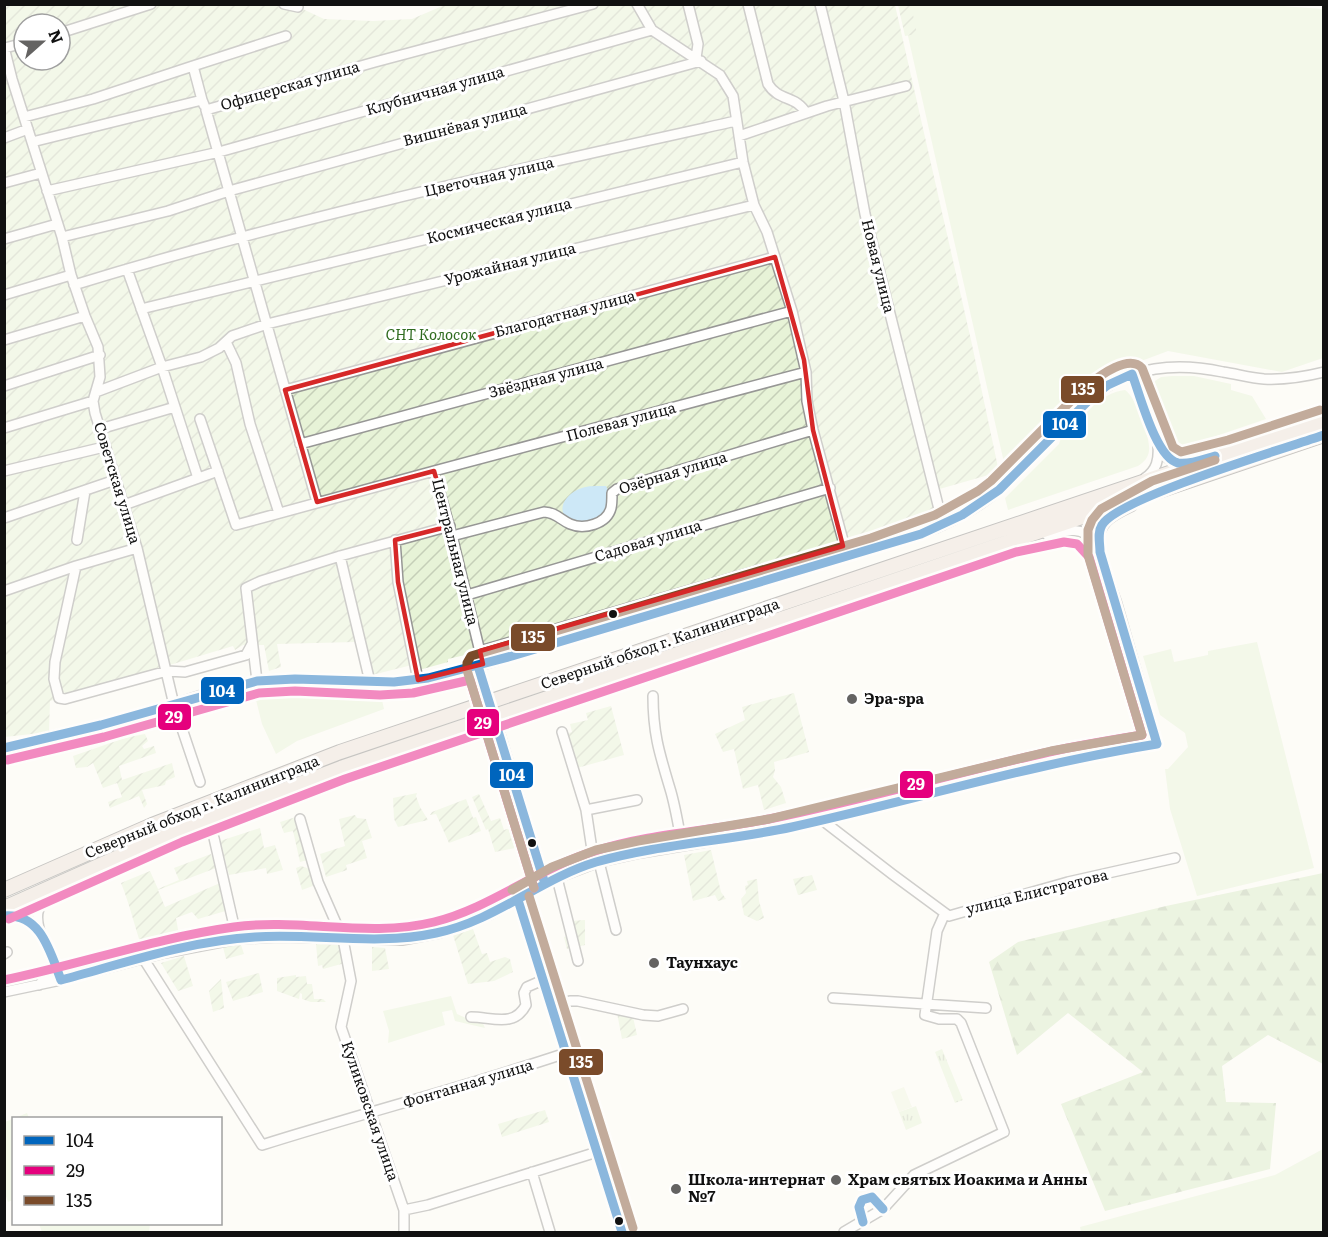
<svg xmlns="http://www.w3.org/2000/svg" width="1328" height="1237" font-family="Literata,serif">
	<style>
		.grass { fill: #e7f3d7 }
		.forest { fill: url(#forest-firs) }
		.park { fill: url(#park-tufts) }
		.garden { fill: url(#garden-furrows); fill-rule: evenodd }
		.pitch { fill: #f0f6e1 }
		.water { fill: #cde8f7 }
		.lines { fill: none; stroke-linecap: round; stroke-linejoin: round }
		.stream { stroke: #cde8f7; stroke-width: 1.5 }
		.minor-casing { stroke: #979795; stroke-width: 12 }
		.highway-casing { stroke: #858482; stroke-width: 16 }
		.minor { stroke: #fffffe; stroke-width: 9 }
		.highway { stroke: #eae1d8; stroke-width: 14 }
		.bus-1-casing { stroke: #fff; stroke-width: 14 }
		.bus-2-casing { stroke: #fff; stroke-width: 14 }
		.bus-3-casing { stroke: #fff; stroke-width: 14 }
		.bus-1 { stroke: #0065bd; stroke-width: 9 }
		.bus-2 { stroke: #e5007d; stroke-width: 9 }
		.bus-3 { stroke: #7a4b2a; stroke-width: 9 }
		.marked { fill: none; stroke: #d62828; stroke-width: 4.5; stroke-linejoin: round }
		.bus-dot { fill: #111; stroke: #fff; stroke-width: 2 }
		.poi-dot { fill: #646362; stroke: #fff; stroke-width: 2 }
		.labels { text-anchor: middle; stroke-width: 6; stroke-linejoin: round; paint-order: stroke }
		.street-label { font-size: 15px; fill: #111; stroke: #fff }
		.park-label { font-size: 15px; font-style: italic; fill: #2f6b1f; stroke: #fff }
		.poi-label { font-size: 15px; font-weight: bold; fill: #111; stroke: #fff; text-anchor: start }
		.line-badge { stroke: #fff; stroke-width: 2 }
		.badge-label { font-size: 16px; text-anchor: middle; font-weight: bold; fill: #fff }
	</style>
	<defs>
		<pattern id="forest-firs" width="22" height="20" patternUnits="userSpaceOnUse" patternTransform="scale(1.5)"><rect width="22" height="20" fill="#d8eac5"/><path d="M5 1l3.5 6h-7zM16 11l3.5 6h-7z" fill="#b8c8a8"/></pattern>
		<pattern id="park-tufts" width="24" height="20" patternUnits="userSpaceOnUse" patternTransform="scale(1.5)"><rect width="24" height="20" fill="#e7f3d7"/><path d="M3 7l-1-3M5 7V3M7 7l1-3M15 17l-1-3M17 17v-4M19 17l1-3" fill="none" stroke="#c5cfb8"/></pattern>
		<pattern id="garden-furrows" width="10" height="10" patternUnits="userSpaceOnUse" patternTransform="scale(1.5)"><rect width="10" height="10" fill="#e7f3d7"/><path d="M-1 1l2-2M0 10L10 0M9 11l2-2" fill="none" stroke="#c5cfb8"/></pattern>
	</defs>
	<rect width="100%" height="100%" fill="#fdfcf7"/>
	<path class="grass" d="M1255,4L1323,9V358L1282,372L1168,351L1104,375L1005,467L901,5Z
		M1172,376H1194L1231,384V390L1252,396L1266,419L1181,448L1168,441L1152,394V383L1161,377Z
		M1125,390C1136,397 1151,438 1149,451C1148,458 1144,462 1138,466L1008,510L1005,498L1059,444L1061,438C1078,421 1100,392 1125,390Z
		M1257,642L1314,868L1197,896L1170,809L1165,769H1168L1188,747L1185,733L1160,715L1143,656L1171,649L1174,662L1208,655V651Z
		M253,688L268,692L293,690L381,696L384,709L297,741L276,754L262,724Z
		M451,996L457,1014L466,1018L482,1021L485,1028L455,1021L452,1010L442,1012L445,1025L388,1043L389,1031L383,1011Z
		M27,1113L29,1118H14L13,1200L8,1202L4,1191L5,1122Z
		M1323,1149V1232H1081L1080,1227L1275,1175Z
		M39,1224H150L149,1232H42Z"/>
	<path class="forest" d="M1323,873V1064L1268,1035L1222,1066L1226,1102L1276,1103L1270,1169L1105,1211L1061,1104L1143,1072L1068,1013L1017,1055L989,962L1018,942L1166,906Z"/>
	<path class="park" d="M942,1049L963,1100L955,1103L935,1052Z
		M916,1106L922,1123L906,1130L899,1112Z"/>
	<path class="garden" d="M292,4L324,19L373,21L412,19L447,4L895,5L971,340L999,472L936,490L942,512L902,522L903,531L851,547L847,535H844L846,543L478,652L448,659V662L419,670L412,665L364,677L355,642L277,644L281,667L269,671L264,645H243L235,650L233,646L50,701L49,732L5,737V5ZM24,24H60V60H24Z
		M898,5H911L917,34L905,36Z
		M794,693L809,752L774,762L775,770L773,777L781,787L786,803L764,810L758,785L743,789L734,749L723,752L715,734L745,720L742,707Z
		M611,706L624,755L577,768L566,734L572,732L570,724L588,720L586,713Z
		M145,734L148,741L142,746L144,749L154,746L156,753L119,766L122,780L172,763L175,777L166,781L165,785L142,790L147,804L144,808L139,796L110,808L108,802L122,797L117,783L103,788L93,763L87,767L76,768L73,756L125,738Z
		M417,793L416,796L420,807L428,820L398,827L394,819L393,798Z
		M479,794L491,821L500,818L504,830L515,827L517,838L513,839L515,848L495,852L488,829L486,830L472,797Z
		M466,799L473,818L476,817L481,831L449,843L436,814L430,815L432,812Z
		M355,815L357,818L366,819L372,838L362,841L367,858L346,865L347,870L326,877L320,854L345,846L339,819Z
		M296,817L311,859L300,862L293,831L284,833L280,822Z
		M260,828L264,848L275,845L283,870L267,874L266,868L229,875L220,841Z
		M711,850L721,892L726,899L718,901L715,895L693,901L684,855Z
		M211,854L216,868L158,890L165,907L220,883L229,910L198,919L192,912L176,918L180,941L163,943L143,951C135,928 130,905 121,883L150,871L158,889L179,880L174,868Z
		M301,866L313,870L318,884L302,890L296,868Z
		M812,875L817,890L798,895L793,879Z
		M757,879L759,901L764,918L757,921L744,915L741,899L746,893L745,886L748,885L747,881Z
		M585,920V945L567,949L564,937L569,936L570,921Z
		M473,929L482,954L487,953L490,962L505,957L510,959L513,972L494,981L468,984L453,935Z
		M244,941L241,945L244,954L226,959L223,947Z
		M316,944L341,945L345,963L323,969L322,965L318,966Z
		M372,947L385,948L389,969L372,971Z
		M184,956L193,986L178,991L161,963Z
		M259,973L263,992L233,1001L226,982Z
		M296,975V977L306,976L307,984H312L314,999H323L326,1002H311L302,999V994L300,993L299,999L277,991V978Z
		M221,979L224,1008L213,1012L209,991Z
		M617,1013L633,1017L637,1035L622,1039Z
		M545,1110L549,1122L502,1137L498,1124Z"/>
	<path class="pitch" d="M904,1087L912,1107L899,1112L891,1092Z"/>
	<path class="water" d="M606,486C613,499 608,508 602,519C594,520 586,522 578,521C554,518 561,498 577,490C586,485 596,486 606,486Z"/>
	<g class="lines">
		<path class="stream" d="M257,692C299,685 340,691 382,690C405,688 427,684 450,678"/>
		<defs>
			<path id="minor" d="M284,4L298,7
				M688,4L698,44L696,58
				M748,4L768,84C779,102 796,95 806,113
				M820,4L844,101L865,214L943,525
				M60,33L151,4
				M4,47L12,79L62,237L71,275L85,316L98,347L100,377L93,401L95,413L137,548L174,705L200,782
				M5,48L24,43
				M193,66L286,36
				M24,117L93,99L193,66L202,100
				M739,136L827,106L906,86
				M4,138L28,129
				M32,142L202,100L204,105
				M4,183L41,173
				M47,191L219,152L652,30
				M62,237L168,211L229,191L701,61
				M4,239L57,224
				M127,269L162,367L198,478
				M74,285C292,218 514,170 736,121
				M4,295L71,275
				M141,309L743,162
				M4,340L85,316
				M226,342L236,363L250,424L279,513
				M1132,374L1163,454C1170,461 1177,465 1188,463
				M4,386L100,355
				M285,390L775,257
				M96,392L162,367L201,357L219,348L232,336L267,324L754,205
				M200,419L236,525L434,471L452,536L481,656
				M4,428L93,401
				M100,429L175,407
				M300,444L792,311
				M4,471L104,447
				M434,471L806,372
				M1145,478C1157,470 1159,459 1158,446
				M317,502L206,110L375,62L593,4
				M124,505L218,471
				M4,518L115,480
				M452,536L544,512C555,512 561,520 570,524C584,530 607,524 611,508C612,504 612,498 612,493L617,489L813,430
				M77,540L85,491
				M395,540L398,582L418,680
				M1099,547C1096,522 1113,515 1132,506
				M340,556L370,682
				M76,566L55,662L54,679L59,698L65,699L167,671L185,672L246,655L252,644
				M4,591L76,566L137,548
				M467,595L830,488
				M480,651L843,546L844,544L813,430L807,401L806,372L792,311L767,232L754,205L743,162L733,96L720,75L652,30L637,4
				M463,671L474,674L483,683
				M257,681L246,588L261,581L340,556L450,526
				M653,696C653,735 660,755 671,792C676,810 679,828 682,846
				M498,728L545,884
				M562,732L586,810L594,863
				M4,748C48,736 93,728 137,716C176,705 215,688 255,682C302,674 349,685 396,682C436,680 474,667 512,656L921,534C950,523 975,510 999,490L1092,397C1130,366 1176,362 1223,372C1237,374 1250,378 1264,379C1285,380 1304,377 1324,372
				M586,810L637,800
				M300,819L318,882L343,939L351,981L341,1027L404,1210V1232
				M822,820L892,874L949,916L1068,882L1175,858
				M214,838L237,939
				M599,862L616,930
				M557,878L578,961
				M518,900L622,1232
				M4,916C39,906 51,957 61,980
				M40,932C38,925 36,916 39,909C46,893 89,880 104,868
				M4,954L7,952
				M143,958L262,1145C363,1113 465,1087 566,1053
				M39,985L50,973L54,964L70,973L77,975
				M4,992L61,980L164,953L237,939L280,937L402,940L439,933L491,914L557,878L599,862L640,853L771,831L1054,763L1157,744L1116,601L1094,541C1080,525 1065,531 1047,535
				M833,998L986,1008
				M551,1007L570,1001H578L643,1015L658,1016L683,1009
				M471,1017C492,1017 514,1028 526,1005L524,993L527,987L543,980
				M532,1172L550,1232
				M404,1210L428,1205L597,1152
				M844,1232L883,1209L914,1175L1004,1132L961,1023L957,1019H939L925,1015L937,931L945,913"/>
			<path id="highway" d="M4,890L152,825L340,752L1324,421
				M4,908L177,831L341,768L1324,435"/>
		</defs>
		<use href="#minor" class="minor-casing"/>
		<use href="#highway" class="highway-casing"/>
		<use href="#minor" class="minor"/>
		<use href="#highway" class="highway"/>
		<defs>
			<path id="bus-1" d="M478,666L545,884
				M4,748L101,725L257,681L295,679L394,682L428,678L512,656L921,534L962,515L999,490L1092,397L1108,385L1132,374C1140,395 1156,458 1178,463C1190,465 1204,459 1215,456
				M518,900L622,1232
				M4,916C41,913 50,952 61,980C125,963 188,941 255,937C315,933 376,946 436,933C495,921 540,879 596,862C660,844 727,841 792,827C914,800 1033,764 1157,744L1100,552C1100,543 1097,533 1102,525C1118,498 1286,448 1324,435
				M863,1222L859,1207L862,1200L872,1197L883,1209"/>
			<path id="bus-2" d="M7,760L104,737L259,693L295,691L380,695L413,693L470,680L534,888
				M4,980C81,964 156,938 234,927C300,918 369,938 434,922C491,908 538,868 595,851C651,833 711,831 769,819C863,800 955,773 1049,752C1080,745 1111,740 1142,735L1089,557L1077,544L1064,542L1016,552L345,779L182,842L9,919"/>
			<path id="bus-3" d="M534,888L467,670V663L471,656L871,538L935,515L978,491L991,481L1085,387C1097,378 1128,353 1142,368L1173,447L1181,452L1228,440L1320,410
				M512,890L552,867L596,850L638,841L769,819L1051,751L1142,735L1088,555V530L1092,520L1101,509L1152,481L1215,460
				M529,896L633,1228"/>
		</defs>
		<use href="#bus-1" class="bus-1-casing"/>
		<use href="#bus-2" class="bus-2-casing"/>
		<use href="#bus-3" class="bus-3-casing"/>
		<use href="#bus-1" class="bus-1"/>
		<use href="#bus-2" class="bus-2"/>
		<use href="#bus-3" class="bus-3"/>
	</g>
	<path d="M0 0H1328V1237H0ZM775,257L804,360L813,430L843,546L480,651L483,664L418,680L398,582L395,540L450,526L434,471L317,502L285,390Z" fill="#fdfcf7" fill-opacity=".55" fill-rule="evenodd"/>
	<path class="marked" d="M775,257L804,360L813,430L843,546L480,651L483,664L418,680L398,582L395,540L450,526L434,471L317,502L285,390Z"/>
	<g class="bus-dot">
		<circle cx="613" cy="614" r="5"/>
		<circle cx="532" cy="843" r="5"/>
		<circle cx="619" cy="1221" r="5"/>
	</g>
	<g class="poi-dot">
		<circle cx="852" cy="699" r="6"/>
		<circle cx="654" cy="963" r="6"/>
		<circle cx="836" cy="1180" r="6"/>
		<circle cx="676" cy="1189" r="6"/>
	</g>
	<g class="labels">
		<g class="street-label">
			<text transform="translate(290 86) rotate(-16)" y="5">Офицерская улица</text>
			<text transform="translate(435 91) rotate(-16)" y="5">Клубничная улица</text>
			<text transform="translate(465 125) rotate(-15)" y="5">Вишнёвая улица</text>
			<text transform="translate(489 177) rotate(-13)" y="5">Цветочная улица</text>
			<text transform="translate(499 221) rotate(-14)" y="5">Космическая улица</text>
			<text transform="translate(510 264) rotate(-14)" y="5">Урожайная улица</text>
			<text transform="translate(878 266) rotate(76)" y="5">Новая улица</text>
			<text transform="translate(565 314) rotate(-15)" y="5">Благодатная улица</text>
			<text transform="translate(546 378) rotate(-15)" y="5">Звёздная улица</text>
			<text transform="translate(621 422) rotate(-15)" y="5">Полевая улица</text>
			<text transform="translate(673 473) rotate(-17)" y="5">Озёрная улица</text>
			<text transform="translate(117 483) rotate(73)" y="5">Советская улица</text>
			<text transform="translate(648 541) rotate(-17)" y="5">Садовая улица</text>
			<text transform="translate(455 552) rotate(76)" y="5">Центральная улица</text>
			<text transform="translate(660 644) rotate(-19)" y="5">Северный обход г. Калининграда</text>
			<text transform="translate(202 807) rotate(-22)" y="5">Северный обход г. Калининграда</text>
			<text transform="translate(1037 892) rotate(-14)" y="5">улица Елистратова</text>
			<text transform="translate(468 1084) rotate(-17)" y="5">Фонтанная улица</text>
			<text transform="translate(370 1111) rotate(71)" y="5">Куликовская улица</text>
		</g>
		<g class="park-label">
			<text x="431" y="340">СНТ Колосок</text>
		</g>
		<g class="poi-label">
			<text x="864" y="704">Эра-spa</text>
			<text x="666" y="968">Таунхаус</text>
			<text x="688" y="1185">Школа-интернат<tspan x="688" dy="17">№7</tspan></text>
			<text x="848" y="1185">Храм святых Иоакима и Анны</text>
		</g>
	</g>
	<g class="line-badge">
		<rect x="1060" y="375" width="45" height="29" rx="6" fill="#7a4b2a"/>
		<rect x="1042" y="410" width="45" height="29" rx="6" fill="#0065bd"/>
		<rect x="510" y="623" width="46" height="29" rx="6" fill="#7a4b2a"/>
		<rect x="200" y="676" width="45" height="29" rx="6" fill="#0065bd"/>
		<rect x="157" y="703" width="35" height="28" rx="6" fill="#e5007d"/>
		<rect x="466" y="708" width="34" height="29" rx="6" fill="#e5007d"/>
		<rect x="489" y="761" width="45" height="28" rx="6" fill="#0065bd"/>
		<rect x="899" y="770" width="35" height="29" rx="6" fill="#e5007d"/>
		<rect x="558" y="1048" width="46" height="28" rx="6" fill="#7a4b2a"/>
	</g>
	<g class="badge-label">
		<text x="1083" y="395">135</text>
		<text x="1065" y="430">104</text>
		<text x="533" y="643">135</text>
		<text x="222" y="697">104</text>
		<text x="174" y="723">29</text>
		<text x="483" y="729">29</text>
		<text x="512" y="781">104</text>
		<text x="916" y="790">29</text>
		<text x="581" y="1068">135</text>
	</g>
	<rect width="1328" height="1237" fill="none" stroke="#111111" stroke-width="12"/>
	<rect x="12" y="1117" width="210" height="108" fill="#ffffff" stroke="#a0a0a0" stroke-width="1.5"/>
	<rect x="24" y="1136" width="30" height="9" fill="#0065bd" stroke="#a0a0a0" stroke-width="1.5"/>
	<text x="66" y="1147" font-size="18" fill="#111111">104</text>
	<rect x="24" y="1166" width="30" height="9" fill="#e5007d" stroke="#a0a0a0" stroke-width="1.5"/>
	<text x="66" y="1177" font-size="18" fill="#111111">29</text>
	<rect x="24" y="1196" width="30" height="9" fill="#7a4b2a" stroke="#a0a0a0" stroke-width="1.5"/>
	<text x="66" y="1207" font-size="18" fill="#111111">135</text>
	<g transform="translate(42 42) rotate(69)"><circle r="28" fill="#ffffff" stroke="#a0a0a0" stroke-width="1.5"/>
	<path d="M0-4.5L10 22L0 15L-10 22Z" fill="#646362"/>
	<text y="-9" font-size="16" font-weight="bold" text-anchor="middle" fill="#111111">N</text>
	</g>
</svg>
